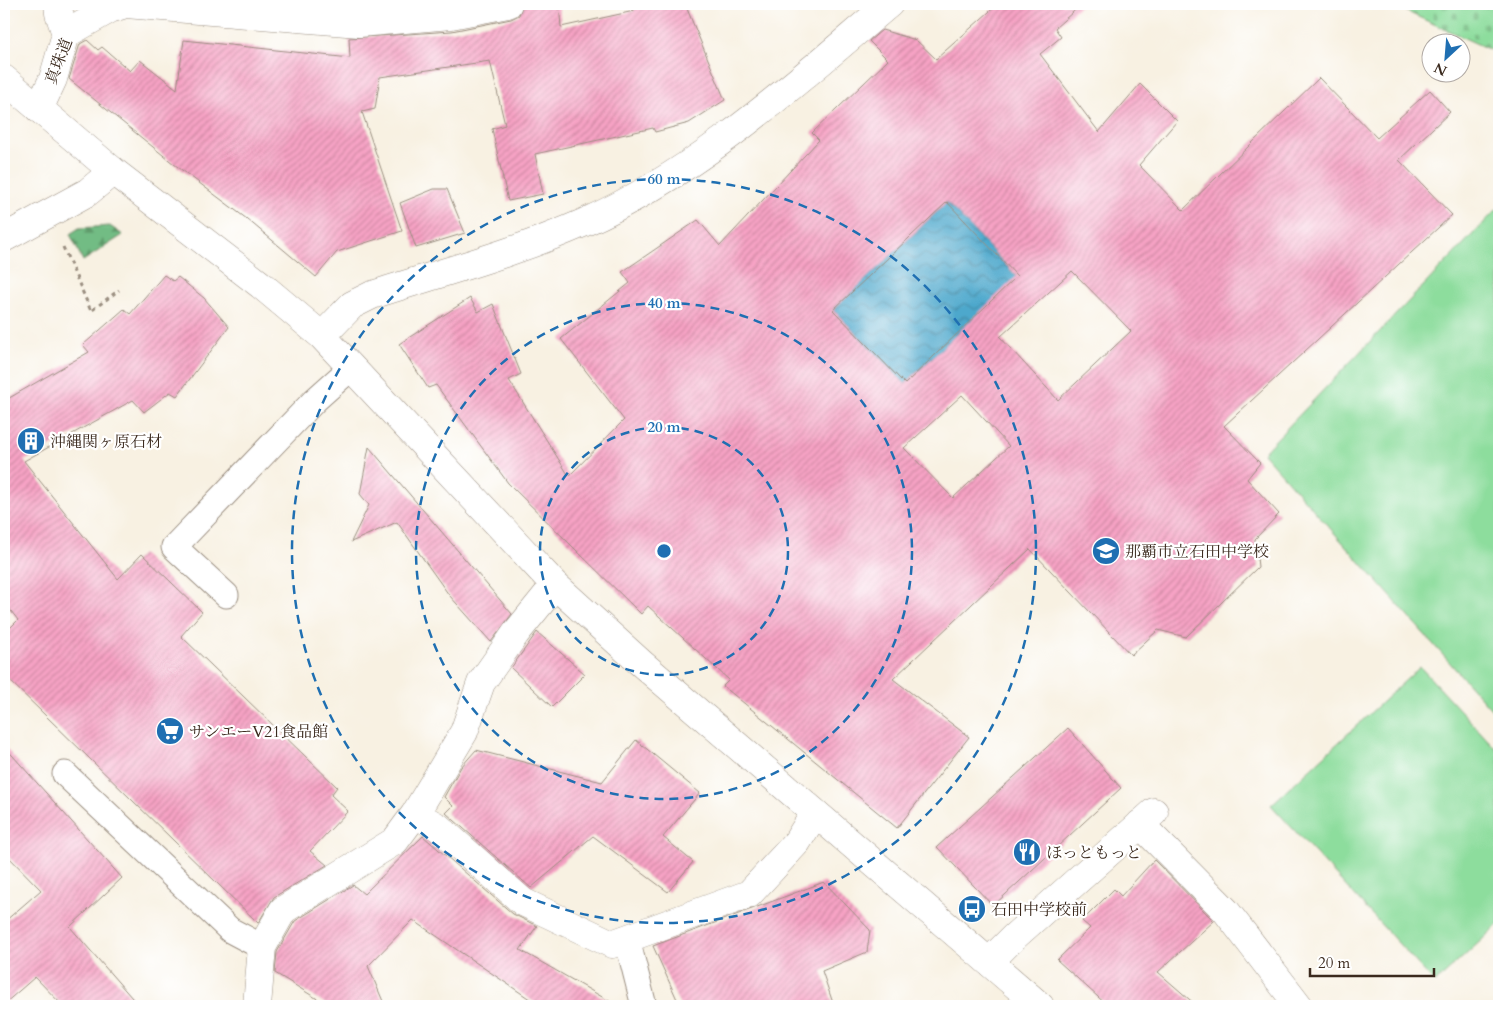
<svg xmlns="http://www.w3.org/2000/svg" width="1503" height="1010" font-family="Cardo,'Noto Serif JP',serif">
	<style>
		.forest { fill: url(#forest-firs); stroke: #567351 }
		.cemetery { fill: url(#cemetery-stones); stroke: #64845e }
		.pitch { fill: #8ddd9d; stroke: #64845e }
		.water { fill: url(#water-waves); stroke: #446975 }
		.building { fill: url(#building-hatch); fill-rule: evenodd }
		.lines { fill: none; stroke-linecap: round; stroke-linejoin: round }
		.service-casing { stroke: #9a8e80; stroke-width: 27 }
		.minor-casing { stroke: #9a8e80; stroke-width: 29 }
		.tertiary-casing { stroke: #9a8e80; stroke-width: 29 }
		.path { stroke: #9a8e80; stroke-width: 3; stroke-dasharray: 4 4; stroke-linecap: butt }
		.service { stroke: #fff; stroke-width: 25 }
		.minor { stroke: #fff; stroke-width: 28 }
		.tertiary { stroke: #fff; stroke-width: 28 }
		.ring { fill: none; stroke: #1f6fb2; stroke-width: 2.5; stroke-dasharray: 9 6 }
		.labels { text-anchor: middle; stroke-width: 4.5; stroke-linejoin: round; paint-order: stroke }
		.street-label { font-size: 16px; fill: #3b2a1e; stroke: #fff }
		.poi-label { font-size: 16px; fill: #3b2a1e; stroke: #fff; text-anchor: start }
		.centre { fill: #1f6fb2; stroke: #fff; stroke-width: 2.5 }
		.ring-label { font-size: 15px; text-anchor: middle; font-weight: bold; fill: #1f6fb2; stroke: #fff; stroke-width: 4.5; stroke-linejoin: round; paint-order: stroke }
	</style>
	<defs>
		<pattern id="forest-firs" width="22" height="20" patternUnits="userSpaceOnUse" patternTransform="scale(1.25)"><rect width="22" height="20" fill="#72bc84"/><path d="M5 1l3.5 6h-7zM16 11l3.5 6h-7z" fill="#5f996b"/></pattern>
		<pattern id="cemetery-stones" width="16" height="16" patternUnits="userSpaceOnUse" patternTransform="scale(1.25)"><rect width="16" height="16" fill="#8ddd9d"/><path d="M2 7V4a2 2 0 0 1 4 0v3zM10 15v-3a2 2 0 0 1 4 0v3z" fill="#7bbe87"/></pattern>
		<pattern id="water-waves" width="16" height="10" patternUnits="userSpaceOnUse" patternTransform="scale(1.25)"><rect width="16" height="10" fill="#4ea8cc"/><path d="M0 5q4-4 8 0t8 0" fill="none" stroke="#4289a5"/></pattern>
		<pattern id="building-hatch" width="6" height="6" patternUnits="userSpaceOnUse" patternTransform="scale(1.25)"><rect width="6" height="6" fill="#f7a3c5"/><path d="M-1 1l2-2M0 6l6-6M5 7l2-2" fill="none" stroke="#c9859f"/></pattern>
	</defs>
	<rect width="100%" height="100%" fill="#fff"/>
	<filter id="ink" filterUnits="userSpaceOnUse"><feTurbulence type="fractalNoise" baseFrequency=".02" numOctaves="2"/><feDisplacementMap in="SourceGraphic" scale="10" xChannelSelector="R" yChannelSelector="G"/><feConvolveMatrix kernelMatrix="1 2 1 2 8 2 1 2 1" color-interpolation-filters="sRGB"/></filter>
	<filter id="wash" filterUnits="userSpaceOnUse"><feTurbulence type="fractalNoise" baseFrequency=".0096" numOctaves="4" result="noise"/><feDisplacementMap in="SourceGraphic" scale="20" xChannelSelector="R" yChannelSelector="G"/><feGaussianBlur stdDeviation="1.12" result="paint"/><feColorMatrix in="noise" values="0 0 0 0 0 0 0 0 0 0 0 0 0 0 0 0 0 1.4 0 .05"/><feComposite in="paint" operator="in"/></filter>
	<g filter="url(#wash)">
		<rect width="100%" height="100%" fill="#f8f1e2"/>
		<path class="forest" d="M110,226L123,235L83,261L70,234L79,228Z"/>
		<path class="cemetery" d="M1390,4H1499V52H1495Z"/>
		<path class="pitch" d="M1499,207V718L1263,453Z
			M1420,667L1499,752V924L1435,983L1271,805Z"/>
		<path class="water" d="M947,202L1017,277L905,384L833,310Z"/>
		<g id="blocks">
			<path class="building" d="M523,4H559L561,27L634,11L631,4H685L725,100L689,123L655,132L653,128L535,154L543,194L508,201L492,129L505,125L490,61L380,77L375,109L362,112L402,231L337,252L316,277L247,219L174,164L69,79L80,44L87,40L98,50L102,47L130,71L140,60L177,89L184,40L350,58L349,38L452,31L511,19L519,15Z
				M998,4H1082L1055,28L1061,37L1040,54L1099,132L1140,84L1177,121L1139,165L1183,210L1319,78L1377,138L1430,90L1450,112L1399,160L1452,215L1224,426L1260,463L1247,479L1279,514L1255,539L1258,567L1186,637L1158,630L1131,655L1030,549L893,679L969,737L897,828L723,686L729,680L648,606L641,614L508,483L436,385L428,388L399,344L470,298L478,312L493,304L521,374L509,380L569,476L624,420L561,339L630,283L622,272L698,220L720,246L819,140L812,133L888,60L869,41L882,30L916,40L936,59ZM947,202L1017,276L905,384L833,310ZM1072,271L1131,331L1058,400L1000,337ZM962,395L1009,446L953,498L904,448Z
				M434,189H447L465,233L416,248L400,203Z
				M164,275L173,281L178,277L204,298L229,327L177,396L170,392L144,412L133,400L24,461L118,579L142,554L202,612L181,636L337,787L331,795L348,811L310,851L327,865L274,897L258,923L4,675V634L18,620L4,602V401L89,352L83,345L124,309L130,314Z
				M369,447L512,614L491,642L449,595L397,522L351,542L369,505L360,494Z
				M537,632L585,674L552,707L511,668Z
				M1068,728L1121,788L993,906L937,847Z
				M636,740L700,793L663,837L693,862L668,892L593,836L531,888L446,813L453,806L444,797L461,767L476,750L602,782Z
				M4,746L122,878L70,927L139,1006H63L35,977L4,1004V922L41,890L4,852Z
				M423,836L513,914L537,926L520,950L618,1006H540L413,920L368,966L385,1006H329L275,973L277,952L295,921L353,885L364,894Z
				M1154,860L1214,921L1158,972L1197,1006H1108L1057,960L1090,928L1082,921L1114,889L1121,896Z
				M824,882L870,930L867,952L822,971L834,1006H680L653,946Z"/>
		</g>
	</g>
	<g filter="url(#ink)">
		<use href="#blocks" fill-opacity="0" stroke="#9a8e80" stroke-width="1"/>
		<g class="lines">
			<defs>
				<path id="service" d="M226,595L174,547L315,400L352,367
					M65,774L230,930L262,947
					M627,939L644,1006"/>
				<path id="minor" d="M58,4L59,13L66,34
					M39,109L53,79L66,34L110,9L126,4L359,23L451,15L508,4
					M4,238L88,192L113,171
					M415,814L438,827L523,902L612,944L749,894L797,842L815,813
					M1140,824L1226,911L1299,1006
					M989,962L1014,937L1154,812
					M257,1006L262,947L283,910L395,841L415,814L464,732L481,683L516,633L555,585"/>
				<path id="tertiary" d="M4,79L113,171L261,285L322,336L555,585L641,663L1040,1006
					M322,336L352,305L372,295C443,272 515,253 583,223C699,172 794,84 889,4"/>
			</defs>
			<use href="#service" class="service-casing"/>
			<use href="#minor" class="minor-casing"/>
			<use href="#tertiary" class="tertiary-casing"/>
			<path class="path" d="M63,247L91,311L119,290"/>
			<use href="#service" class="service"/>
			<use href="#minor" class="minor"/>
			<use href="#tertiary" class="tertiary"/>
		</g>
	</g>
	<g class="ring">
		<circle cx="664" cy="551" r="124"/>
		<circle cx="664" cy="551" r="248"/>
		<circle cx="664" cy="551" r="372"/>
	</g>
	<defs>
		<symbol id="building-disc" viewBox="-11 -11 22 22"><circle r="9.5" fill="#1f6fb2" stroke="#fff"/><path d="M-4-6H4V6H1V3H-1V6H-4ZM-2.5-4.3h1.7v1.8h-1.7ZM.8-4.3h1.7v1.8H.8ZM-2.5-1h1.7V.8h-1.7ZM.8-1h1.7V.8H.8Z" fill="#fff"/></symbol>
		<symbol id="school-disc" viewBox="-11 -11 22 22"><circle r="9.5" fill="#1f6fb2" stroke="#fff"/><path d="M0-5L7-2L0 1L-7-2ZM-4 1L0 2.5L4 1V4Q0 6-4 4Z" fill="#fff"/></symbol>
		<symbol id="supermarket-disc" viewBox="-11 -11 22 22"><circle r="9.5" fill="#1f6fb2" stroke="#fff"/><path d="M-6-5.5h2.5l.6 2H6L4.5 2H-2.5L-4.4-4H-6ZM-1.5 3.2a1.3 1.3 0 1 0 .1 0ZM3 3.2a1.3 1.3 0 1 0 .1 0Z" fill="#fff"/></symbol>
		<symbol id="restaurant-disc" viewBox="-11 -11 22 22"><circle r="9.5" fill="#1f6fb2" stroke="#fff"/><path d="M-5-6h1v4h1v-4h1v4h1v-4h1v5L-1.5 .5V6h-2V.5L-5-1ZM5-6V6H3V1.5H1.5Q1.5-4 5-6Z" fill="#fff"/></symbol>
		<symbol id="bus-disc" viewBox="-11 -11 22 22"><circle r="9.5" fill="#1f6fb2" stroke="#fff"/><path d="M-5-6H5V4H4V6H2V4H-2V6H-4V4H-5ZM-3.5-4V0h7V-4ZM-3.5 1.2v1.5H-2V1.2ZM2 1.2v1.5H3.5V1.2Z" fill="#fff"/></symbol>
	</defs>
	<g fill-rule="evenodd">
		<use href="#building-disc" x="15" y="425" width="32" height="32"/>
		<use href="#school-disc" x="1090" y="535" width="32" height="32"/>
		<use href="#supermarket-disc" x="154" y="715" width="32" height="32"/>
		<use href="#restaurant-disc" x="1011" y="836" width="32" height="32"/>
		<use href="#bus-disc" x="956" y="893" width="32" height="32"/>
	</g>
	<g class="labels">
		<g class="street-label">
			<text transform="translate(58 61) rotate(-69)" y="6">真珠道</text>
		</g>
		<g class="poi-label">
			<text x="50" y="447">沖縄関ヶ原石材</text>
			<text x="1125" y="557">那覇市立石田中学校</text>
			<text x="189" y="737">サンエーV21食品館</text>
			<text x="1046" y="858">ほっともっと</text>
			<text x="991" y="915">石田中学校前</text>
		</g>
	</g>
	<circle cx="664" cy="551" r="8" class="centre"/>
	<g class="ring-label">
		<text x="664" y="184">60 m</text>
		<text x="664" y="308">40 m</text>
		<text x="664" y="432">20 m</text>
	</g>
	<rect width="1503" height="1010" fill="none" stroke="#fff" stroke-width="20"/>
	<g transform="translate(1446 58) rotate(206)"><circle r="24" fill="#ffffff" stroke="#b1aaa5"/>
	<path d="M0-4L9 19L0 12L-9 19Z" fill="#1f6fb2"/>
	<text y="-8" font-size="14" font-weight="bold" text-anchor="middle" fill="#3b2a1e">N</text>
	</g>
	<path d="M1310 968v8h124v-8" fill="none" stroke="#3b2a1e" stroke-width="2.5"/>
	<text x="1318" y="968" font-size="15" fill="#3b2a1e" stroke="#ffffff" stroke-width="4" paint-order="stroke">20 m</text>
</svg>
